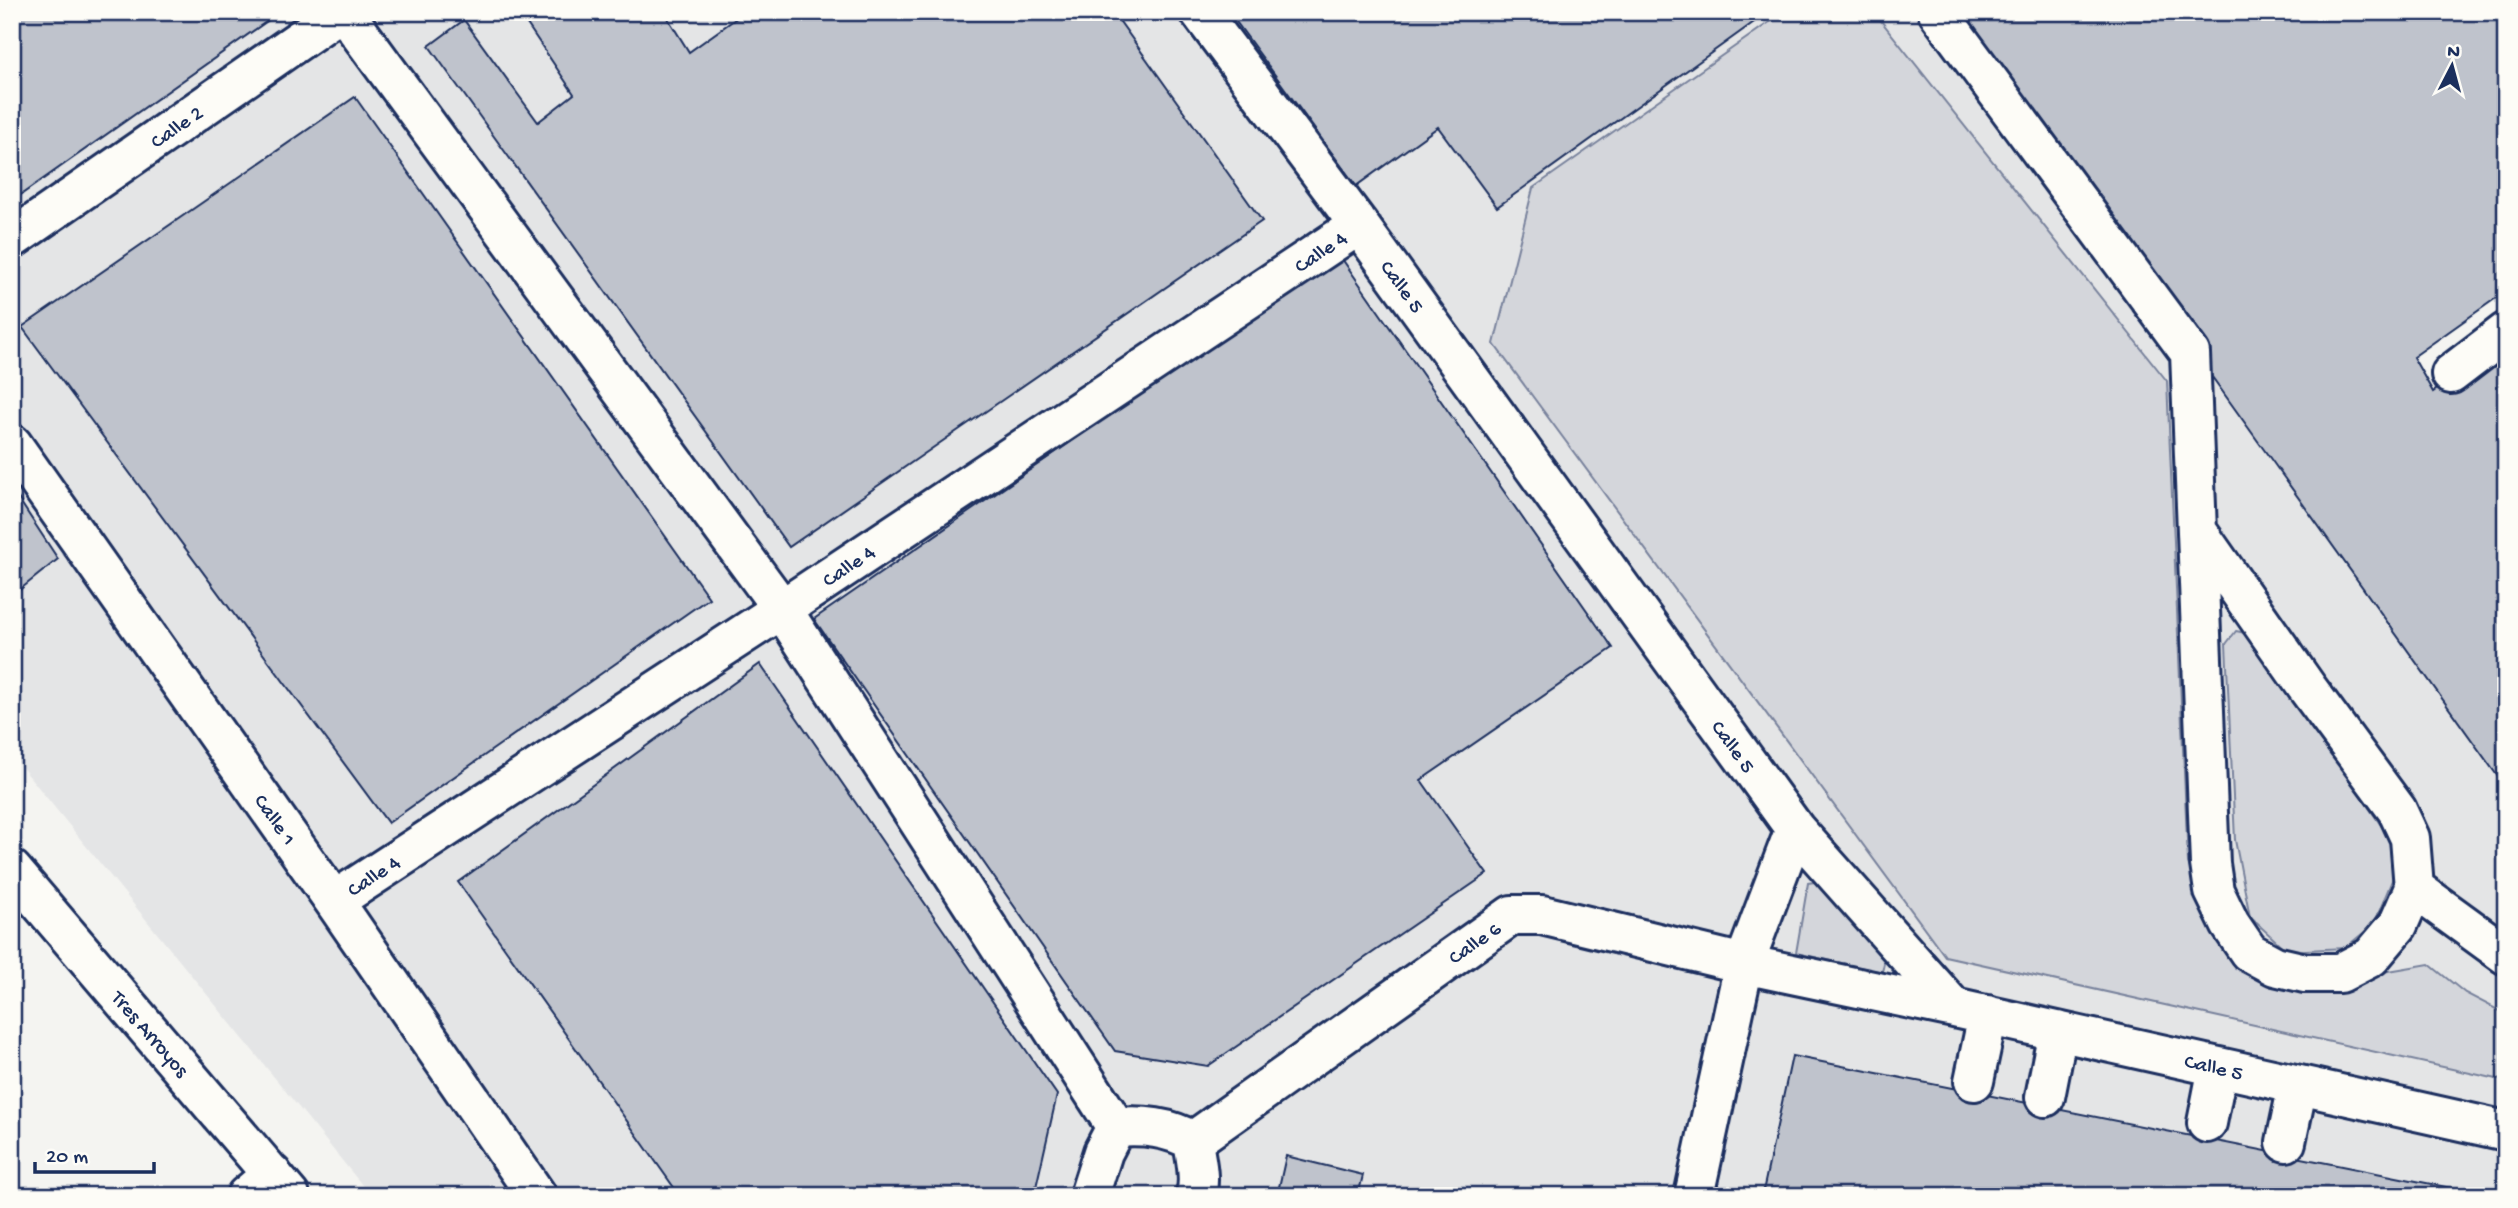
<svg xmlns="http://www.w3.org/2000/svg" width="2518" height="1208" font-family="'Gochi Hand',sans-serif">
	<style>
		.built { fill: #e4e5e6 }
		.green { fill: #d4d6db; stroke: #78829c; stroke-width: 2 }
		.building { fill: #bfc3cc; stroke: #1b2f5e; stroke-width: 2 }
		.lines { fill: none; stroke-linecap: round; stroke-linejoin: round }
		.minor-casing { stroke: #1b2f5e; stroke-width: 44 }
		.minor { stroke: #fdfcf7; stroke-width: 38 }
		.labels { text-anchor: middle; stroke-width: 5; stroke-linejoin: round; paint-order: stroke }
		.street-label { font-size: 21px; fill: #1b2f5e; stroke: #fdfcf7 }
	</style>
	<rect width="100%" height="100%" fill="#f4f4f1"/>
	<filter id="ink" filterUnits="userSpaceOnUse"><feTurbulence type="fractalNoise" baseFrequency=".0143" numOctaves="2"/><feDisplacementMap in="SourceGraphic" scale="14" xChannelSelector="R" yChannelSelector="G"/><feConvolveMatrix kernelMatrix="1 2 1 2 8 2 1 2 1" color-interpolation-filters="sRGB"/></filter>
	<g filter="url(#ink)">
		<path class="built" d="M12,12H1957L2506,778V1196H371L12,755Z"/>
		<path class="green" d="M1784,12H1874L2167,381L2188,863L2203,904L2331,991L2383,972L2429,964L2465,993L2506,1014V1081L1945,956L1494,344L1533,188Z
			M2236,631L2250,634L2389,837L2393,878L2374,924L2345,948L2287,951L2250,917L2235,840L2226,644Z
			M1821,881L1885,959L1882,972L1796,953L1808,883Z"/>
		<path class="building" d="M12,12H280L12,201Z
			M519,12H626L630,17L637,12H664L689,52L745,12H1113L1262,221L789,547L429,46L464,20L538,122L574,94Z
			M1229,12H1768L1497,207L1438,127L1356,186Z
			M1951,12H2496L2506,26V291L2413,357L2433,392L2506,339V788Z
			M355,97L709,598L388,823L22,327Z
			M1340,256L1613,648L1421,780L1487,874L1208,1066L1115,1051L814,619Z
			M12,489L58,559L12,596Z
			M760,664L1057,1095L1034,1196H680L458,882Z
			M1792,1056L2491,1196H1762Z
			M1286,1156L1363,1175L1358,1196H1277Z"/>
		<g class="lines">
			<defs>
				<path id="minor" d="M344,12L782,609L1116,1127
					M1200,12L1359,225L1795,829L1954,1008L2506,1131
					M1938,12L2190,353L2210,864L2214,891L2230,924L2249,952L2275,966L2305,973H2340L2371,957L2398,925L2414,888L2410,838L2397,810L2308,689L2198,532
					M12,239L340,12
					M2451,374L2506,332
					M12,444L334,901L537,1196
					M12,870L290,1196
					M2414,888L2506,955
					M334,901L782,609L1359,225
					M1974,1081L1988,1015
					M2045,1097L2058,1031
					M2207,1123L2218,1067
					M1193,1141C1195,1158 1202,1180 1195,1196
					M2286,1142L2298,1085
					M246,1196L272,1174
					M1089,1196L1103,1152L1116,1127C1144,1125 1168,1127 1193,1141L1512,915H1542L1744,964L1954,1008
					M1694,1196L1744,964L1795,829"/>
			</defs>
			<use href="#minor" class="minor-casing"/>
			<use href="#minor" class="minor"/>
		</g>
	</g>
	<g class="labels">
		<g class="street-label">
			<text transform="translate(176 126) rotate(-35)" y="7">Calle 2</text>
			<text transform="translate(1320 251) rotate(-34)" y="7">Calle 4</text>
			<text transform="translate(1403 286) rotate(54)" y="7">Calle 5</text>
			<text transform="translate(848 565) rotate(-34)" y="7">Calle 4</text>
			<text transform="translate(1734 746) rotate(54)" y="7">Calle 5</text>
			<text transform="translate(276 819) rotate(55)" y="7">Calle 1</text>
			<text transform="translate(373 875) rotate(-33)" y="7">Calle 4</text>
			<text transform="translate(1474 942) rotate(-35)" y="7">Calle 6</text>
			<text transform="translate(151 1033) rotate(49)" y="7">Tres Arroyos</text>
			<text transform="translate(2214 1066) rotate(13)" y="7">Calle 5</text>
		</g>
	</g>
	<rect width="2518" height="1208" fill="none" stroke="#fdfcf7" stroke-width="42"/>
	<rect x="21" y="21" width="2476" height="1166" fill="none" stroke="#1b2f5e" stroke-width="2.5" filter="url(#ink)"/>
	<g transform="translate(2452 66) rotate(6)" stroke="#fdfcf7" stroke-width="5" paint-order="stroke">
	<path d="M0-5L12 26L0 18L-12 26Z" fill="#1b2f5e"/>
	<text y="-10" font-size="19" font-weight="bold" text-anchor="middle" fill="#1b2f5e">N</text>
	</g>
	<path d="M35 1162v10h119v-10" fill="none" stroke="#1b2f5e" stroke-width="3.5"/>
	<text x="46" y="1162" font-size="21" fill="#1b2f5e" stroke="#fdfcf7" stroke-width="5" paint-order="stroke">20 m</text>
</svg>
